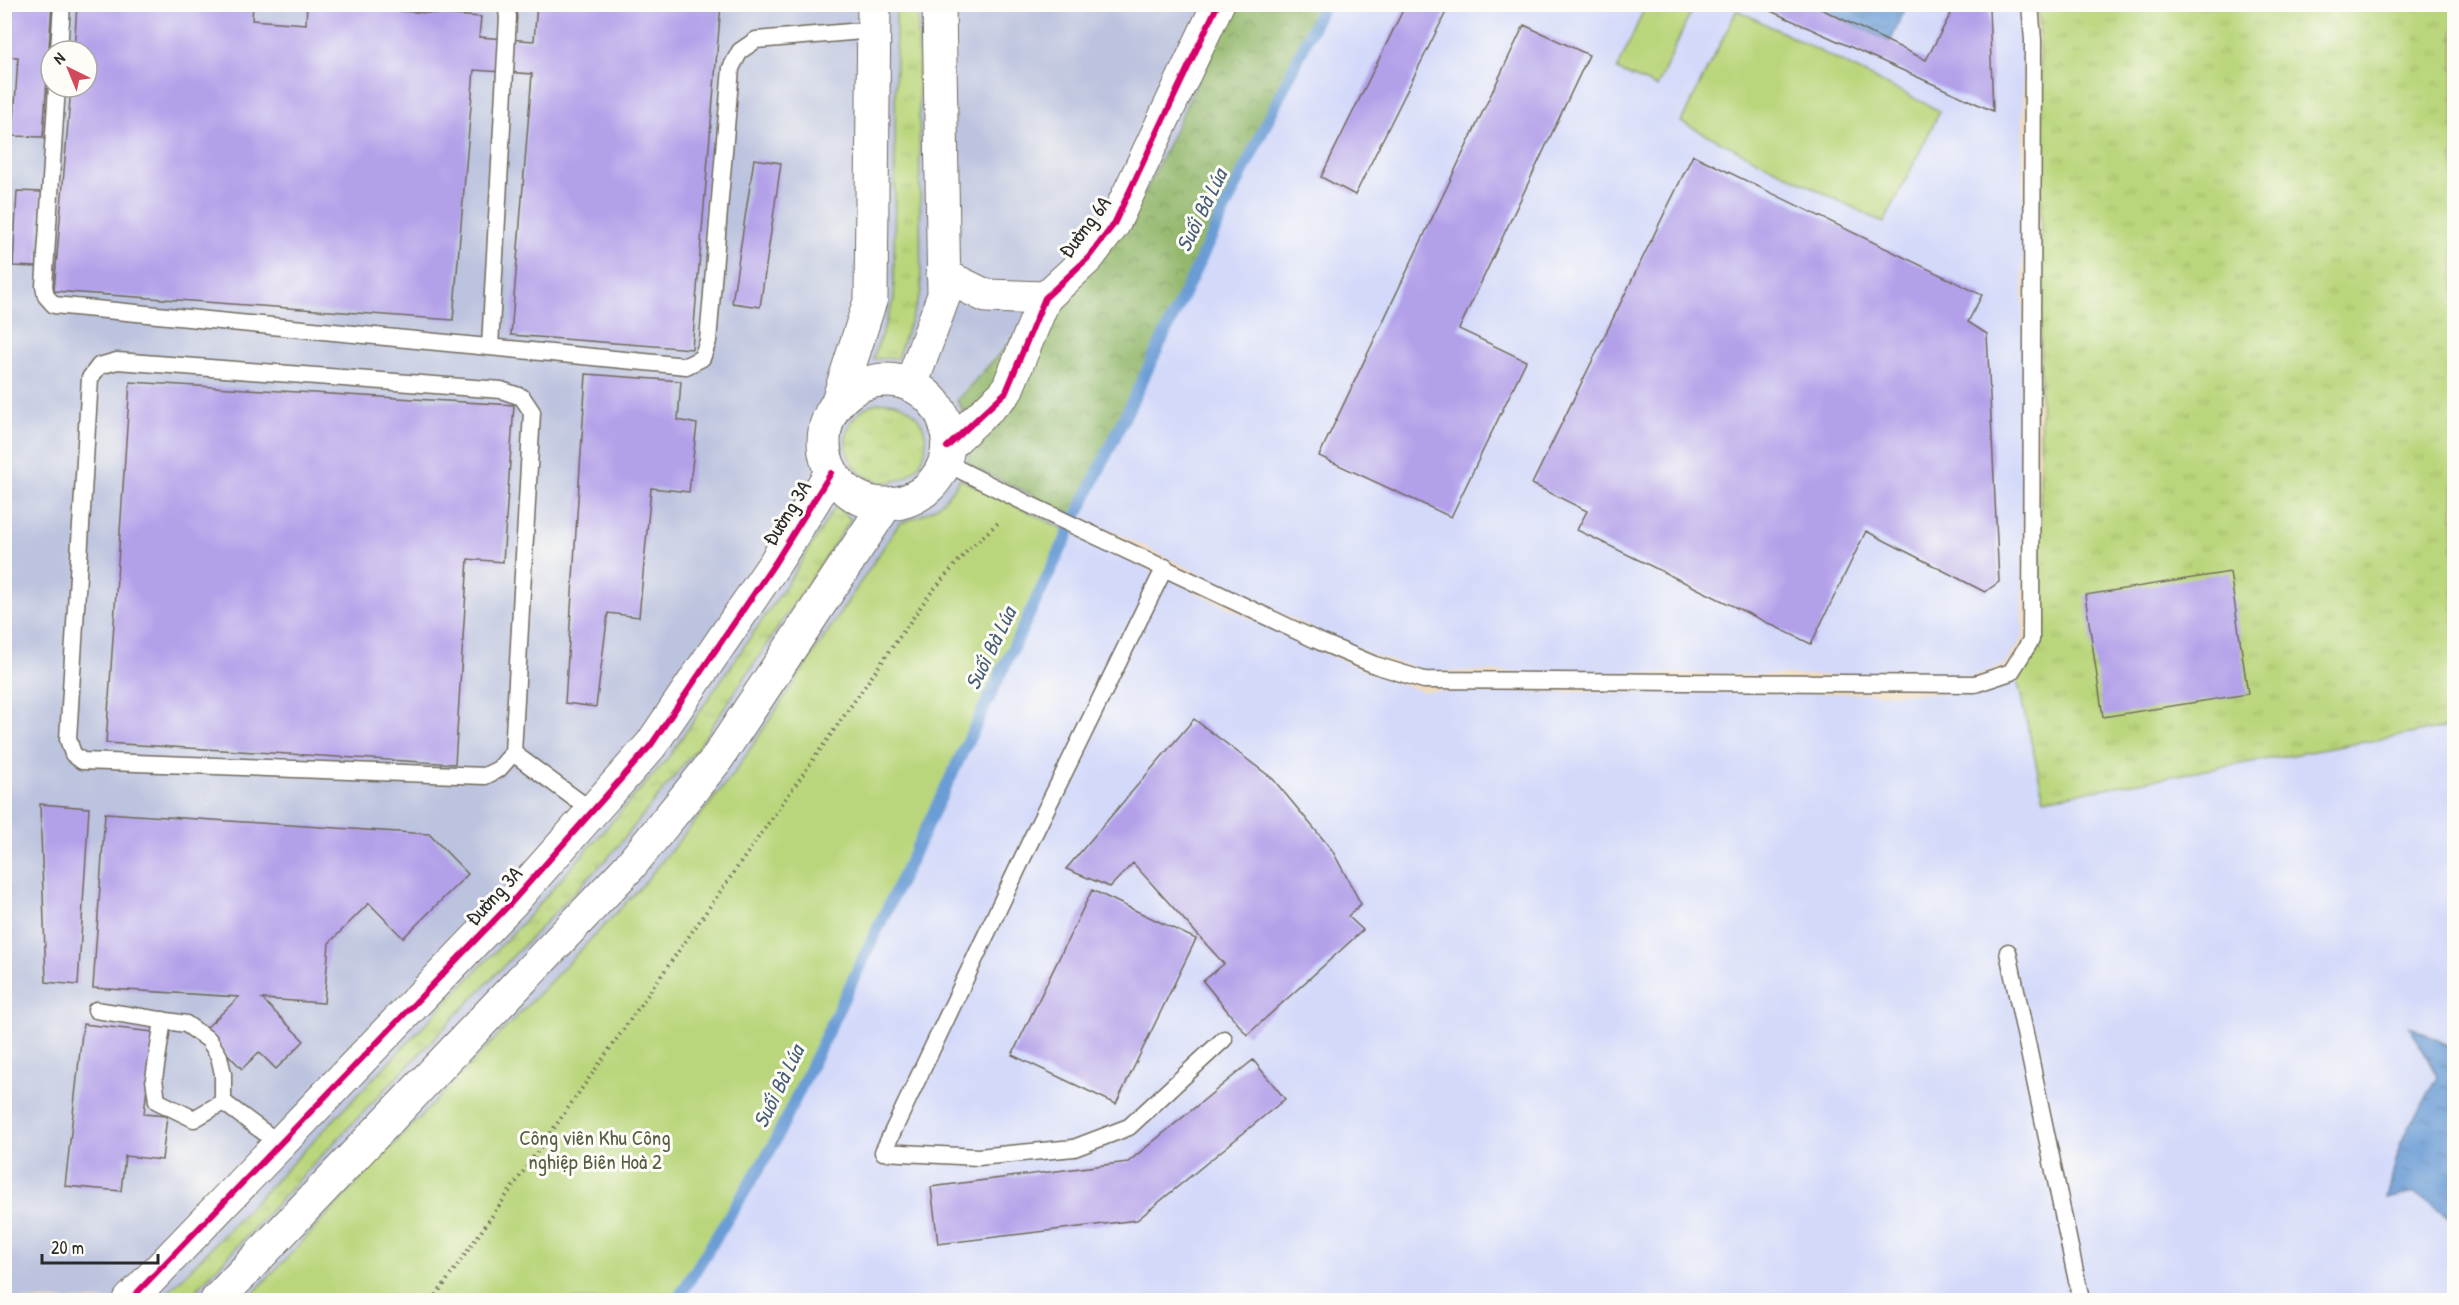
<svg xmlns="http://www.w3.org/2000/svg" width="2459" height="1305" font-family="'Patrick Hand',sans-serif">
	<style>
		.built { fill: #d3d9f9 }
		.industrial { fill: #bcc3de; fill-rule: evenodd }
		.grass { fill: url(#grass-tufts); stroke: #728054; stroke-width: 1.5 }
		.forest { fill: url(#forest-crowns); stroke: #5f714c; stroke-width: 1.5 }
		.park { fill: #bad67c; stroke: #728054; stroke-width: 1.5 }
		.water { fill: url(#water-ripples); stroke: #4b6480; stroke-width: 1.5 }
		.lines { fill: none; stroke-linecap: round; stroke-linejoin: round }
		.stream { stroke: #6b9cd5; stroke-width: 12 }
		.building { fill: #b2a0e9 }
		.service-casing { stroke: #70695d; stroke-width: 19 }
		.minor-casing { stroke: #70695d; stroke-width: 34 }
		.tertiary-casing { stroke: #70695d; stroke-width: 35 }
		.path { stroke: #70695d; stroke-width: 4; stroke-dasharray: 1.5 4.5; stroke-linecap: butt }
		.service { stroke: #fff; stroke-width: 16 }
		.minor { stroke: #fff; stroke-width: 32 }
		.tertiary { stroke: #fff; stroke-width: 33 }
		.cycleway-casing { stroke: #fdfcf7; stroke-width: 10 }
		.cycleway { stroke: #d6006c; stroke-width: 6 }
		.labels { text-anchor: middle; stroke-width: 6; stroke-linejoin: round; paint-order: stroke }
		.street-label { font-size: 21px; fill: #2b2b2b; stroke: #fdfcf7 }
		.park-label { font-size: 21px; fill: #565e43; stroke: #fdfcf7 }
		.water-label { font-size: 22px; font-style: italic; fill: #485e77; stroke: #fdfcf7 }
	</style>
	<defs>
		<pattern id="grass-tufts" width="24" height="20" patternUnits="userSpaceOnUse" patternTransform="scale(1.5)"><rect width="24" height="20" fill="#bad67c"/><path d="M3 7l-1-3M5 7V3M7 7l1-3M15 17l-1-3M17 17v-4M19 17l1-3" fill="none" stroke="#a0b86b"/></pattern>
		<pattern id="forest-crowns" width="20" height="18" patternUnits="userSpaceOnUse" patternTransform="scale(1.5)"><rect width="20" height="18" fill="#93b76c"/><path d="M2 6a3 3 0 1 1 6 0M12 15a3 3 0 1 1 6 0" fill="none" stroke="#789559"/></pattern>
		<pattern id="water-ripples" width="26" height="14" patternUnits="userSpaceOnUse" patternTransform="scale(1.5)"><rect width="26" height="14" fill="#6b9cd5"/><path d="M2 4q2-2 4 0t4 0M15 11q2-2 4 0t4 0" fill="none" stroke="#587fad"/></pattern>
	</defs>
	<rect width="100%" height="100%" fill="#fdfcf7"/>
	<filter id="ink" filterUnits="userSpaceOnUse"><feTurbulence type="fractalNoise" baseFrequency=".0167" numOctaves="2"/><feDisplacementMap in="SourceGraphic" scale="12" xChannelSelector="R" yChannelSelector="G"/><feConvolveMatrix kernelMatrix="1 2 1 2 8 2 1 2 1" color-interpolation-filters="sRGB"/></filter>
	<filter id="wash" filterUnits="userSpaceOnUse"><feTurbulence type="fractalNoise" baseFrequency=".008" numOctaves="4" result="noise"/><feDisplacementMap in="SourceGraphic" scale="24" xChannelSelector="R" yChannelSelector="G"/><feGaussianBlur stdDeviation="1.35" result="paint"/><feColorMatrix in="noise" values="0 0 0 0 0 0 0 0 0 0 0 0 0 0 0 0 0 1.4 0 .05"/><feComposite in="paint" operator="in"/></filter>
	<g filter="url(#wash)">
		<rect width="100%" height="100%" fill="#f0dcbb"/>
		<path class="built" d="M1324,5H2020L2023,49V638L2005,665L1972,677L1425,671L1375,656L1298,622L1123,536L1078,517Z
			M1070,532L1315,649L1381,677L1422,691L1977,694L2017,679L2045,799L2454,726V1300H677L771,1149Z"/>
		<path class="industrial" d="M5,5H1324L1070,532L960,479L948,498L929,514L899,524L733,775L640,888L401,1137L247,1300H5ZM51,51H87V87H51Z"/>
		<path class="grass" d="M896,5H918L921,292L897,358L873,359L894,299Z
			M2038,5H2454V726L2044,799L2017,679L2040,642L2041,128L2040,37Z
			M846 442a40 40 0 1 1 80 0a40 40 0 1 1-80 0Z
			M835,507L851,519L698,747L613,852L324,1153L187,1300H161L527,918L668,758L793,575Z"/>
		<path class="forest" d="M1234,5H1324L1078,517L967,464C974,442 969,419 957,400L1143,197Z"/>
		<path class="park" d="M1646,5H1694L1657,87L1617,70Z
			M1737,10L1940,111L1884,223L1681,122Z
			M960,479L1070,532L771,1149L677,1300H247L401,1137L640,888L733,775L899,524C930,513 942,507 960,479Z"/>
		<path class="water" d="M1811,5H1907L1890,42Z
			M2409,1026L2454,1048V1220L2415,1193L2387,1199L2400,1144L2437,1076Z"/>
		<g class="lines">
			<path class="stream" d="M677,1300L771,1149L1324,4"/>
		</g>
		<g id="blocks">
			<path class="building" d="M11,4H52L43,137L13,136L18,57H7Z
				M77,4H253L252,20L306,24L307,4L481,17L479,37L534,41L537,4H721L692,349L511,335L532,74L474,70L453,320L54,291L71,87H87V51H74Z
				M1406,4H1450L1355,195L1321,177Z
				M1755,4H1811L1926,60L1956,4H1984L1989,8L1993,111Z
				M1524,25L1589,55L1459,329L1526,361L1451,517L1319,456Z
				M1693,155L1982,295L1968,322L1987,334L1999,582L1985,592L1866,531L1811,644L1577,530L1587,511L1532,484Z
				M754,159L781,163L760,307L732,303Z
				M17,191L42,192L37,267L13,266Z
				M586,374L681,381L678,420L697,424L689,492L651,488L639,617L608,613L596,707L565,703Z
				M130,382L514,405L503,562L468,559L455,764L106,743Z
				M2230,572L2248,694L2103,717L2085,595Z
				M1194,719L1273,779L1332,850L1361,904L1348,916L1363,930L1247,1035L1203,981L1224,964L1133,863L1110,887L1066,869Z
				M40,804L89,808L78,985L46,982Z
				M105,813L429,834L468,874L403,938L369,903L329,943L324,1003L262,999L304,1041L276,1069L259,1052L242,1069L204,1030L239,997L93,988Z
				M1092,890L1196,939L1116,1104L1012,1055Z
				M83,1024L153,1032L144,1114L167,1116L162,1160L125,1156L121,1191L65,1186Z
				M1253,1060L1285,1099L1137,1220L938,1244L931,1187L1128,1162Z"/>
		</g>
	</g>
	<g filter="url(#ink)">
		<use href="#blocks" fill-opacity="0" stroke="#70695d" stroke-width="1.5"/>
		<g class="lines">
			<defs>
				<path id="service" d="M59,51L62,4
					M57,87L44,286L46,296L54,305L686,366L702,358L708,341L731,68L740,51L756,40L874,30
					M490,347L508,17L506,4
					M117,361L501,390L522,397L532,412L513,753L499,769L485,776L82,761L73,754L68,739L90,378L99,366Z
					M944,462L1024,502L1316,640L1375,665L1424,680L1975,684L2011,672L2031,640L2033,40L2030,4
					M1165,567L1032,838L883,1152L978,1157L1074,1148L1129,1127L1224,1039
					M513,753L592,811
					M2008,952L2081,1300
					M96,1010L186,1024L209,1040L219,1056L223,1074V1102
					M163,1020L154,1079L157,1101L194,1119L223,1102
					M223,1102L280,1144"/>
				<path id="minor" d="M947,447L1006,392L1045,298L1088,258L1114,224L1218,4"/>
				<path id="tertiary" d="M943,275L986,296L1045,298
					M824 442a62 62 0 1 1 124 0a62 62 0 1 1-124 0Z
					M911,385L944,295L939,4
					M837,404L871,298L874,4
					M130,1300L511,903L651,745L775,563L831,473
					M217,1300L629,867L716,760L886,504"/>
			</defs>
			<use href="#service" class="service-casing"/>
			<use href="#minor" class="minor-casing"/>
			<use href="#tertiary" class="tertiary-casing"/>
			<path class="path" d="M433,1300L929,595L968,550L1000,521"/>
			<use href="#service" class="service"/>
			<use href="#minor" class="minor"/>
			<use href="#tertiary" class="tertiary"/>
			<defs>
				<path id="cycleway" d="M947,447L1006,392L1045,298L1088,258L1114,224L1218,4
					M130,1300L511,903L651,745L775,563L831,473"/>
			</defs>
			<use href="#cycleway" class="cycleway-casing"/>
			<use href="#cycleway" class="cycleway"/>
		</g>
	</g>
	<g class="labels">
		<g class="street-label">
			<text transform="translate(1085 227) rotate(-53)" y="7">Đường 6A</text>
			<text transform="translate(787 513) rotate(-58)" y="7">Đường 3A</text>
			<text transform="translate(494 896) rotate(-47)" y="7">Đường 3A</text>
		</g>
		<g class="park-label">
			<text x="595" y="1145">Công viên Khu Công<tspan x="595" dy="24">nghiệp Biên Hoà 2</tspan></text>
		</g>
		<g class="water-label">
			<text transform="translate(1201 210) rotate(-64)" y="8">Suối Bà Lúa</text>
			<text transform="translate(990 648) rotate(-64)" y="8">Suối Bà Lúa</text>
			<text transform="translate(778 1086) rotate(-64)" y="8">Suối Bà Lúa</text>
		</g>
	</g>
	<rect width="2459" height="1305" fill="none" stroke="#fdfcf7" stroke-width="24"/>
	<g transform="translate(69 69) rotate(317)"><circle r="28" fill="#fdfcf7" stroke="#a9a8a5" stroke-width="1.5"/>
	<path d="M0-4.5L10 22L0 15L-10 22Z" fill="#d1495b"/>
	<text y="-9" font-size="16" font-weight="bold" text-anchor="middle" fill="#2b2b2b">N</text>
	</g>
	<path d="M42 1254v9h116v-9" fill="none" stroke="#2b2b2b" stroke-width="3"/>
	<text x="51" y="1254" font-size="18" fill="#2b2b2b" stroke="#fdfcf7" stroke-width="4.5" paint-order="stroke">20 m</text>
</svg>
